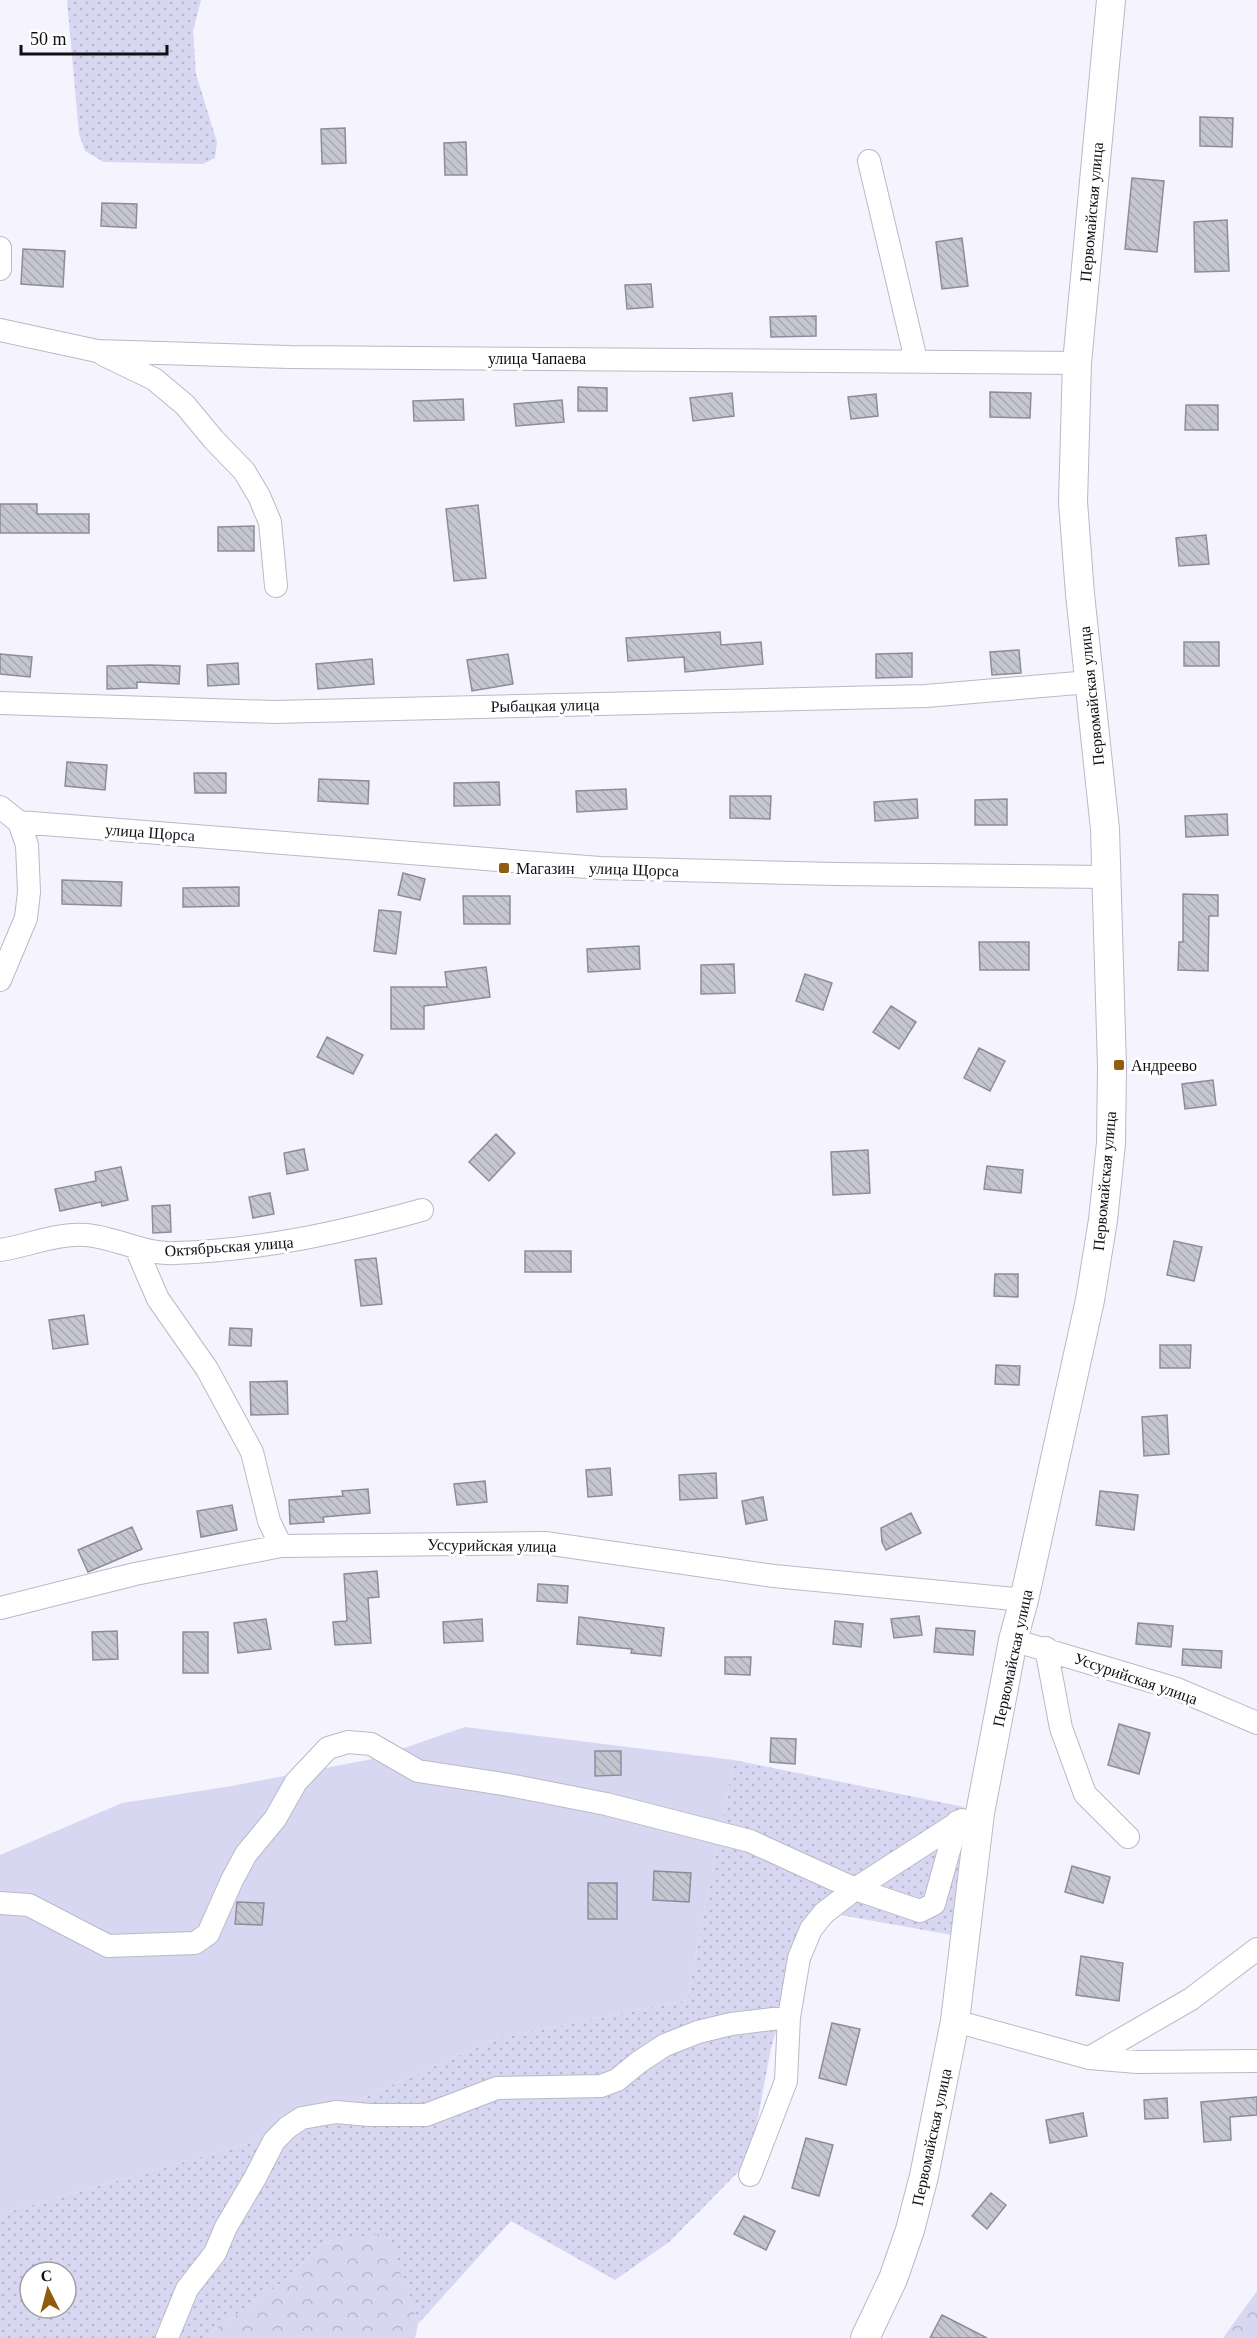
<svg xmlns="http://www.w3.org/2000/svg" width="1257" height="2338" font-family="Georgia,serif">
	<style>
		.grass { fill: url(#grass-dots); fill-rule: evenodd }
		.forest { fill: url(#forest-crowns) }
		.garden { fill: #d8d7f2 }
		.building { fill: url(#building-back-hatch); stroke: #8d8d99; stroke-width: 1.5 }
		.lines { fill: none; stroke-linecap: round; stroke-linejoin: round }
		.minor-casing { stroke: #bab9c7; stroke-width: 24 }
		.major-casing { stroke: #bab9c7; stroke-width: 30 }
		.minor { stroke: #fff; stroke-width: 22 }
		.major { stroke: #fff; stroke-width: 28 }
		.poi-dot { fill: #905c0e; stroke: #fff; stroke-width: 2 }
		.labels { text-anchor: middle; stroke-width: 6; stroke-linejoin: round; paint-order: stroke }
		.street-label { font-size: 16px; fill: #100f14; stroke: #fff }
		.poi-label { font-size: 16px; fill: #100f14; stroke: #fff; text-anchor: start }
	</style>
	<defs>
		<pattern id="grass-dots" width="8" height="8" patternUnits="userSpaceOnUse" patternTransform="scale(1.5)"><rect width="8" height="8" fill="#d8d7f2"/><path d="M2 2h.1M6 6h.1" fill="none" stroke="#b8b7cf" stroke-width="1.8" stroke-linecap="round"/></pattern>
		<pattern id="forest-crowns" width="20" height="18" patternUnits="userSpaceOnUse" patternTransform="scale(1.5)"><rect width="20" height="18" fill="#d8d7f2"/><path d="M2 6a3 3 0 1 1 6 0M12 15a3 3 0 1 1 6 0" fill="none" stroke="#b8b7cf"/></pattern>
		<pattern id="building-back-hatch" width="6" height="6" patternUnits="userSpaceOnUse" patternTransform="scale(1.5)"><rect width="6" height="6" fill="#c6c6d3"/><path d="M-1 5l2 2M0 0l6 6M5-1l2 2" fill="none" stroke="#a9a9b4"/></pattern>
	</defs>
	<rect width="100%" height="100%" fill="#f4f3fe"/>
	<path class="grass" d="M67,0H201L193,31L196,74L217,142L215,158L203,164L104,162L85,151L79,134Z
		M734,1760L964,1807L952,1935L829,1913L802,1949L771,2048L750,2160L669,2242L615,2280L511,2221L418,2324L387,2234L326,2241L279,2285L215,2329L208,2338H0V2214L278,2135L498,2038L687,2000ZM30,2272H66V2308H30Z"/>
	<path class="forest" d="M387,2233L418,2324L415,2338H208L215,2329L279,2285L326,2241Z
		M1257,2291V2338H1223Z"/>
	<path class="garden" d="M465,1727L734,1760L687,2000L498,2038L278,2135L0,2214V1855L122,1803L232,1786L372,1759Z"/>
	<path class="building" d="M1200,117L1233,118L1232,147L1200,146Z
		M345,128L346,163L322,164L321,129Z
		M466,142L467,175H445L444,143Z
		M1132,178L1164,181L1157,252L1125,249Z
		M102,203L137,204L136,228L101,226Z
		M1227,220L1229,271L1195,272L1194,222Z
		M962,238L968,286L942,289L936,242Z
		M23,249L65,251L63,287L21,284Z
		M651,284L653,307L627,309L625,285Z
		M816,316V336L771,337L770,317Z
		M578,387L607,388V411H578Z
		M990,392L1031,393L1030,418L990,417Z
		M732,393L734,416L693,421L690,398Z
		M876,394L878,416L851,419L848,397Z
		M463,399L464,420L414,421L413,401Z
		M562,400L564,422L516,426L514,404Z
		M1186,405H1218V430H1185Z
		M0,504H37V514H89V533H0Z
		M478,505L486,578L454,581L446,509Z
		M254,526V551H218V527Z
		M1206,535L1209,564L1179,566L1176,538Z
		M720,632L721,645L761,642L763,664L685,672L684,657L628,661L626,638Z
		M1184,642H1219V666H1184Z
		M1019,650L1021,673L992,675L990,652Z
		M912,653V677L876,678V654Z
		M0,654L32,657L30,677L0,674Z
		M508,654L513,684L472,691L467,660Z
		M372,659L374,684L318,689L316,664Z
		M238,663L239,684L208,686L207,665Z
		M150,665L180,666L179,684L137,682V688L107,689V666Z
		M67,762L107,765L105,790L65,786Z
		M194,773H226V793H195Z
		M319,779L369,781L368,804L318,801Z
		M499,782L500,805L454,806V783Z
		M626,789L627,809L577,812L576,791Z
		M730,796H771L770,819L730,818Z
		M917,799L918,818L875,821L874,802Z
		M1007,799V825H975V800Z
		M1227,814L1228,835L1186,837L1185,816Z
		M403,873L425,879L420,900L398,895Z
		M62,880L122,882L121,906L62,904Z
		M239,887V906L183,907V888Z
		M1183,894L1218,895V916H1209L1208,971L1178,970L1179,942H1183Z
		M463,896H510V924H464Z
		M379,910L401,912L396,954L374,951Z
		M979,942H1029V970H980Z
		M639,946L640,969L588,972L587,949Z
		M734,964L735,993L701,994V965Z
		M486,967L490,997L424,1006V1029H391V987H447L445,972Z
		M805,974L832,983L823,1010L796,1001Z
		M891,1006L916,1022L899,1049L873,1032Z
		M327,1037L363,1055L353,1074L317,1057Z
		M979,1048L1005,1061L990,1091L964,1078Z
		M1213,1080L1216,1105L1185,1109L1182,1084Z
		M496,1134L515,1153L489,1181L469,1162Z
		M304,1149L308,1170L287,1174L284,1153Z
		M868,1150L870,1193L833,1195L831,1152Z
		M987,1166L1023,1170L1021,1193L984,1189Z
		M121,1167L128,1200L102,1206L101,1202L60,1211L55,1189L96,1181L95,1172Z
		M270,1193L274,1214L253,1218L249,1197Z
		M170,1205L171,1232L153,1233L152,1206Z
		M1174,1241L1202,1247L1194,1281L1167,1275Z
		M525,1251H571V1272H525Z
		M376,1258L382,1304L361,1306L355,1260Z
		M995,1274H1018V1297L994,1296Z
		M84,1315L88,1344L53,1349L49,1320Z
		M230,1328L252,1329L251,1346L229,1345Z
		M1160,1345H1191L1190,1368H1160Z
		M996,1365L1020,1366L1019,1385L995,1384Z
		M287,1381L288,1414L251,1415L250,1382Z
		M1167,1415L1169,1454L1144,1456L1142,1417Z
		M610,1468L612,1495L588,1497L586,1470Z
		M716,1473L717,1498L680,1500L679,1475Z
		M485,1481L487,1502L457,1505L454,1484Z
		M368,1489L370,1513L323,1517L324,1522L290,1524L289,1500L343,1496L342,1491Z
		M1100,1491L1138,1495L1134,1530L1096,1525Z
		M763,1497L767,1520L746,1524L742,1501Z
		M232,1505L237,1530L201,1537L197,1511Z
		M911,1513L921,1533L886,1550L882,1542L881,1528Z
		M132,1527L142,1549L88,1572L78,1550Z
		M377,1571L379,1597L368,1598L371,1643L335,1645L333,1622L347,1621L344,1574Z
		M538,1584L568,1586L567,1603L537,1601Z
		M919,1616L922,1635L894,1638L891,1619Z
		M579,1617L664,1628L661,1656L631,1653L632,1649L577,1644Z
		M266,1619L271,1649L238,1653L234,1623Z
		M482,1619L483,1641L444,1643L443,1622Z
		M835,1621L863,1624L861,1647L833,1644Z
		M1138,1623L1173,1626L1171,1647L1136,1644Z
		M936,1628L975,1631L973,1655L934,1652Z
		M117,1631L118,1659L93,1660L92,1632Z
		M183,1632H208V1673H183Z
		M1183,1649L1222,1651L1221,1668L1182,1665Z
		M725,1657H751L750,1675L725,1674Z
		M1119,1724L1150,1733L1139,1774L1108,1765Z
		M771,1738L796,1739L795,1764L770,1762Z
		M595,1751H621V1775L595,1776Z
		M1072,1866L1110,1877L1103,1903L1065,1892Z
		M654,1871L691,1873L689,1902L653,1900Z
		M588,1883H617V1919H588Z
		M237,1902L264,1903L262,1925L235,1924Z
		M1081,1956L1123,1963L1119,2001L1076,1995Z
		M832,2023L860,2029L846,2085L819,2078Z
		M1257,2097V2115L1230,2117L1231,2140L1204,2142L1201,2102Z
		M1167,2098L1168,2118L1145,2119L1144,2100Z
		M1083,2113L1087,2136L1050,2143L1046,2120Z
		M806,2138L833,2145L819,2196L792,2188Z
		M991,2193L1006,2205L987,2229L972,2216Z
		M744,2216L775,2231L766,2250L734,2234Z
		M942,2315L987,2338H930Z"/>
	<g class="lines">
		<defs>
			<path id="minor" d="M869,161L916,360
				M0,248V269
				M0,330L97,351L290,357L1077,363
				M104,355L154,379L185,405L214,440L244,471L259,496L270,522L276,586
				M0,703L274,712L926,696L1089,682
				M0,807L19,822L27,845L29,892L26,918L0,980
				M19,822L600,868L835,874L1108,877
				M136,1248L158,1299L207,1369L252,1452L269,1521L281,1546
				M0,1250C27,1246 57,1233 85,1235C116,1237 144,1255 175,1253C261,1250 339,1233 422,1210
				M0,1608L135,1574L281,1546L545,1543L774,1576L1024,1600
				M1013,1640L1177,1689L1257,1723
				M1046,1648L1061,1728L1085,1794L1128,1837
				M0,1903L29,1905L108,1946L195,1943L208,1934L232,1880L246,1854L275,1819L296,1782L328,1748L348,1742L371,1744L418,1771L509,1785L606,1804L750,1841L855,1889L920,1911L934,1904L957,1822
				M955,2021L1089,2058L1137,2062L1257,2061
				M1089,2058L1191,1999L1257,1949
				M750,2175L786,2081L789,2017L799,1958L811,1929L824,1913L855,1889L962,1820
				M167,2338L187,2289L215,2253L226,2227L255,2178L274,2141L288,2127L302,2118L336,2112L370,2115H426L497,2088L601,2086L617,2080L639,2062L665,2045L698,2032L731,2024L789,2017"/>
			<path id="major" d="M865,2338L893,2279L910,2230L924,2176L955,2021L980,1813L1013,1640L1024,1600L1090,1300L1103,1220L1111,1143L1112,1067L1105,829L1080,594L1073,502L1077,363L1111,0"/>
		</defs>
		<use href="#minor" class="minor-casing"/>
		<use href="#major" class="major-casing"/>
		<use href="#minor" class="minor"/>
		<use href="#major" class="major"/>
	</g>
	<g class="poi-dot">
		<rect x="498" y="862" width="12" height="12" rx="3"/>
		<rect x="1113" y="1059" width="12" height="12" rx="3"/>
	</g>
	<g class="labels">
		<g class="street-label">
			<text transform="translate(1091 212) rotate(-85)" y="6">Первомайская улица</text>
			<text x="537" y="364">улица Чапаева</text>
			<text transform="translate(1091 696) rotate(-96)" y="6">Первомайская улица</text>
			<text transform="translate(545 705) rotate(-1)" y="6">Рыбацкая улица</text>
			<text transform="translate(150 832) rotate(4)" y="6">улица Щорса</text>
			<text transform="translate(634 869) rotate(2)" y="6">улица Щорса</text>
			<text transform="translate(1104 1181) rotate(-85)" y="6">Первомайская улица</text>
			<text transform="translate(229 1246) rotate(-4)" y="6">Октябрьская улица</text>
			<text transform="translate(492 1545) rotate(1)" y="6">Уссурийская улица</text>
			<text transform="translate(1012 1658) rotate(-78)" y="6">Первомайская улица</text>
			<text transform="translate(1136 1678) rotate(19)" y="6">Уссурийская улица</text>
			<text transform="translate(931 2137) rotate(-78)" y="6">Первомайская улица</text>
		</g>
		<g class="poi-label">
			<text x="516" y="874">Магазин</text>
			<text x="1131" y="1071">Андреево</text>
		</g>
	</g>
	<g transform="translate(48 2290) rotate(354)"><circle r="28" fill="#ffffff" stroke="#9f9fa1" stroke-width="1.5"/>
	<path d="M0-4.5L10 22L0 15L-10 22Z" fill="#905c0e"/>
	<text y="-9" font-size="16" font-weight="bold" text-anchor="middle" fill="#100f14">С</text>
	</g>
	<path d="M21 45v9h146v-9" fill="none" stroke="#100f14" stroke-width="3"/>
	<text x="30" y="45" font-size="18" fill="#100f14" stroke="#ffffff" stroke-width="4.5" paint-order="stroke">50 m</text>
</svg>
